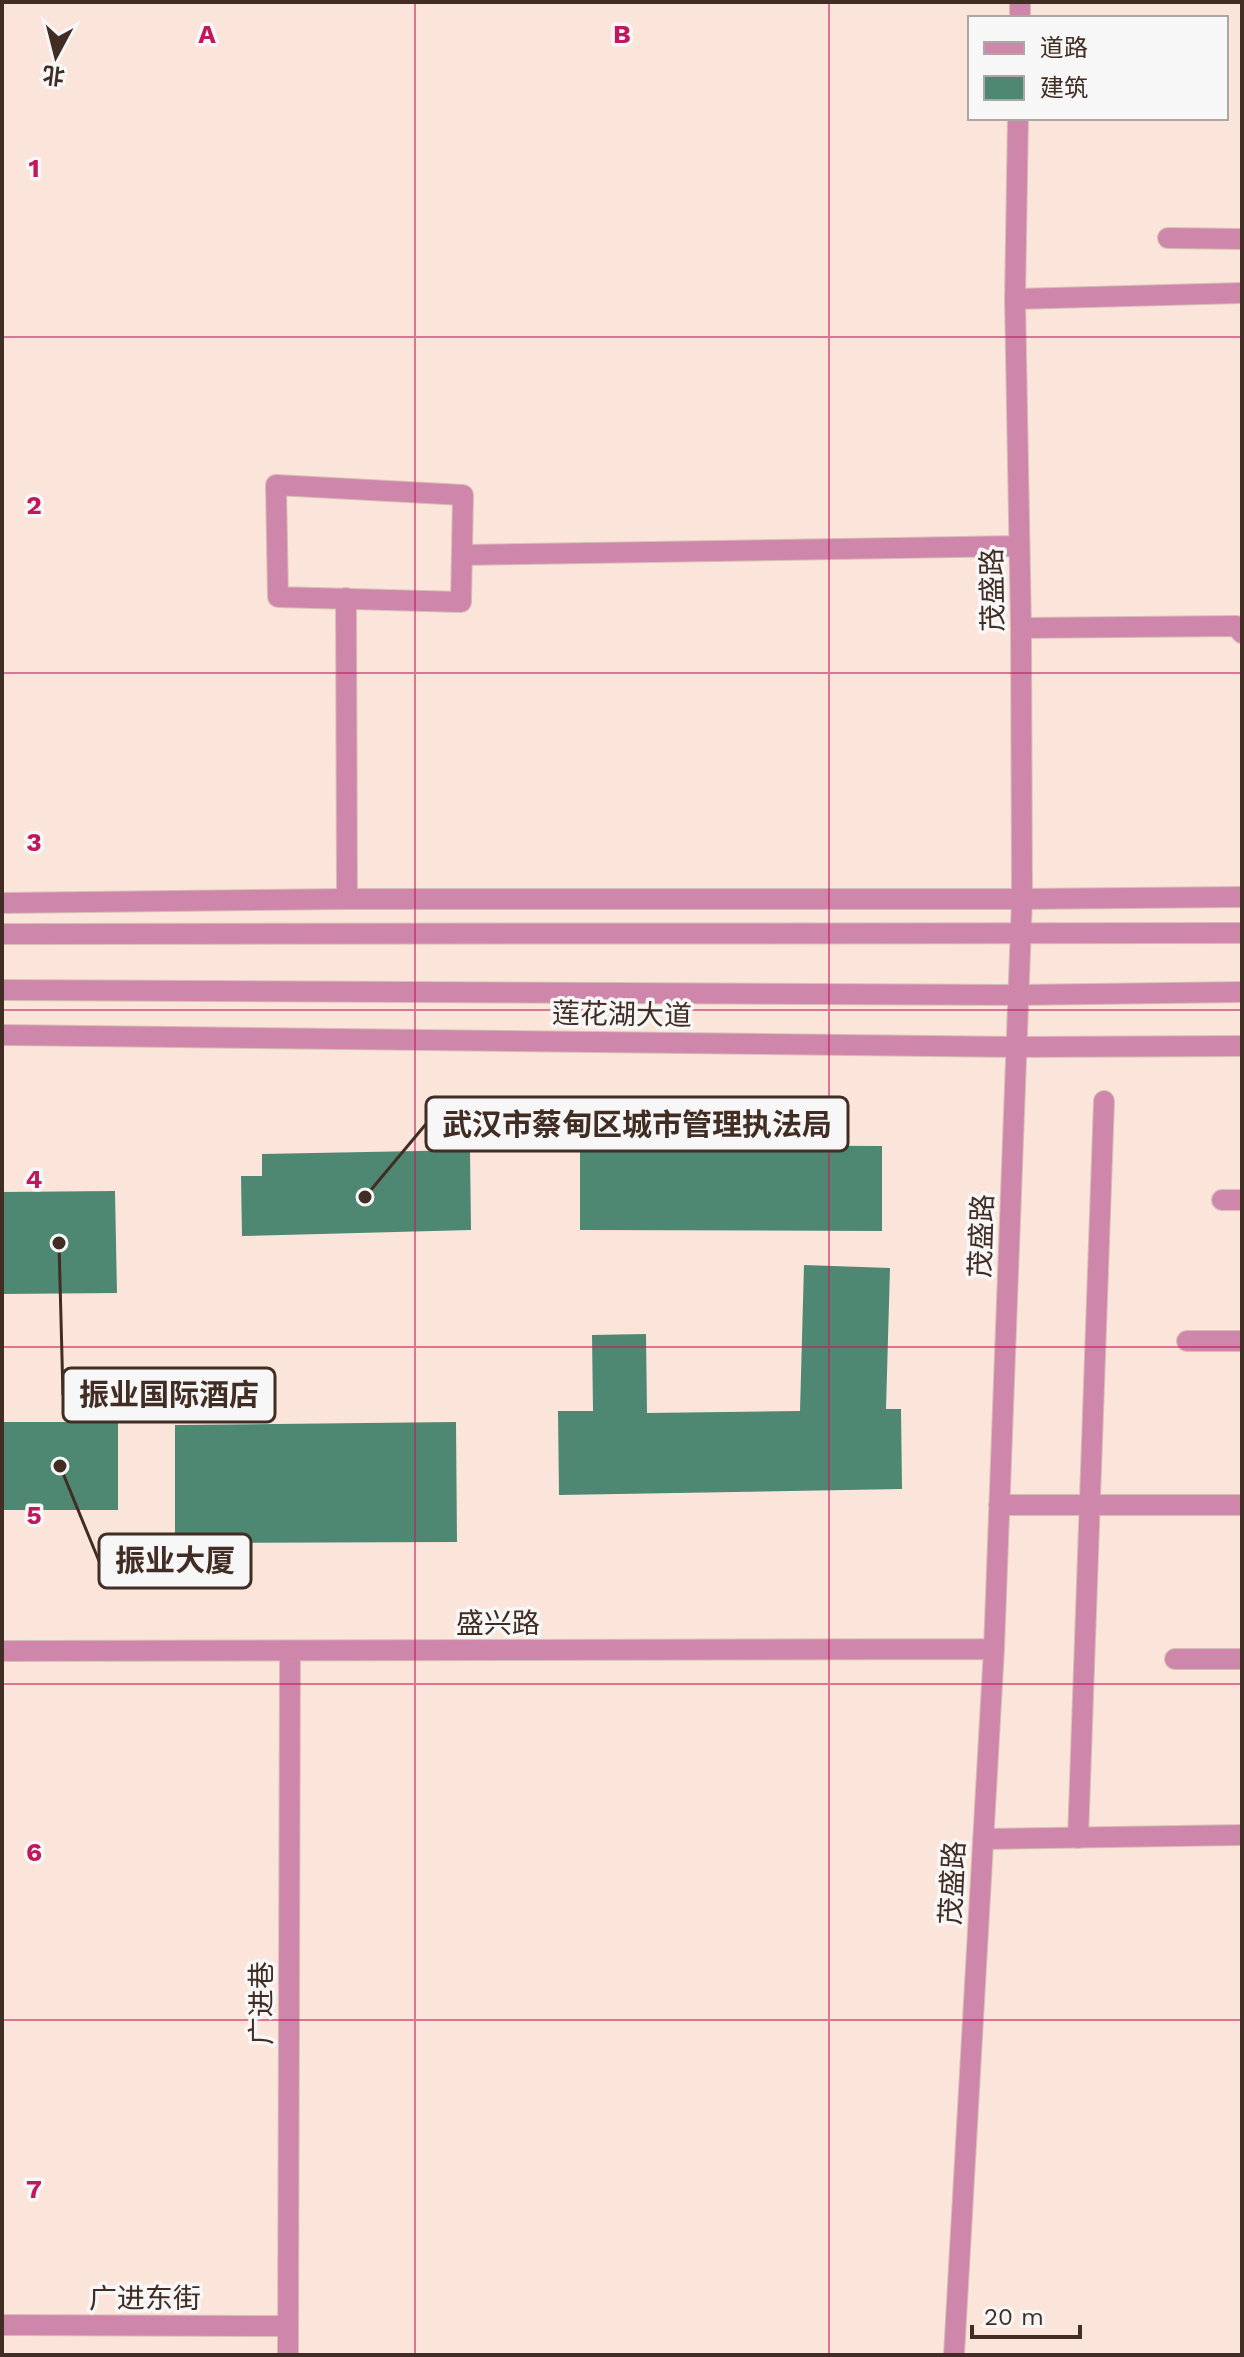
<svg xmlns="http://www.w3.org/2000/svg" width="1244" height="2357" font-family="'Work Sans','Noto Sans SC',sans-serif">
	<style>
		.building { fill: #4e8873 }
		.lines { fill: none; stroke-linecap: round; stroke-linejoin: round }
		.service-casing { stroke: #d6c0b5; stroke-width: 22 }
		.minor-casing { stroke: #d6c0b5; stroke-width: 22 }
		.tertiary-casing { stroke: #d6c0b5; stroke-width: 22 }
		.service { stroke: #cf86ab; stroke-width: 20 }
		.minor { stroke: #cf86ab; stroke-width: 20 }
		.tertiary { stroke: #cf86ab; stroke-width: 20 }
		.grid { fill: none; stroke: #c2185b; stroke-width: 2; stroke-opacity: 0.55 }
		.labels { text-anchor: middle; stroke-width: 7; stroke-linejoin: round; paint-order: stroke }
		.street-label { font-size: 28px; fill: #412d23; stroke: #f7f7f7 }
		.grid-label { font-size: 26px; text-anchor: middle; font-weight: bold; fill: #c2185b; stroke: #f7f7f7; stroke-width: 7; stroke-linejoin: round; paint-order: stroke }
		.leader { fill: none; stroke: #412d23; stroke-width: 3 }
		.callout-dot { fill: #412d23; stroke: #f7f7f7; stroke-width: 3 }
		.callout { fill: #f7f7f7; stroke: #412d23; stroke-width: 3 }
		.callout-label { font-size: 30px; text-anchor: middle; font-weight: bold; fill: #412d23 }
	</style>
	<rect width="100%" height="100%" fill="#fbe5da"/>
	<path class="building" d="M580,1145L882,1146V1231L580,1230Z
		M470,1150L471,1230L242,1236L241,1176H262V1154Z
		M115,1191L117,1293L2,1294V1192Z
		M804,1265L890,1268L886,1409H901L902,1489L559,1495L558,1411H593L592,1335L646,1334L647,1413L800,1411Z
		M2,1422H118V1510H2Z
		M456,1422L457,1542L175,1543V1425Z"/>
	<g class="lines">
		<defs>
			<path id="service" d="M1015,299L1242,293
				M276,485L463,495L461,602L278,597Z
				M1021,628L1236,626L1242,633
				M2,903L347,899H1022L1242,897
				M2,1035L1016,1047L1242,1046
				M1078,1838L1104,1101"/>
			<path id="minor" d="M1020,18V2
				M1168,238L1242,239
				M463,555L1019,546
				M346,598L347,899
				M1222,1200H1242
				M1187,1341H1242
				M999,1505H1242
				M2,1651L994,1649
				M1175,1659H1242
				M983,1839L1242,1835
				M2,2325L288,2326
				M288,2355L290,1651
				M954,2355L994,1649L1022,899L1021,628L1015,299L1018,118"/>
			<path id="tertiary" d="M2,934L1242,933
				M2,990L1018,995L1242,992"/>
		</defs>
		<use href="#service" class="service-casing"/>
		<use href="#minor" class="minor-casing"/>
		<use href="#tertiary" class="tertiary-casing"/>
		<use href="#service" class="service"/>
		<use href="#minor" class="minor"/>
		<use href="#tertiary" class="tertiary"/>
	</g>
	<path class="grid" d="M415,2V2355M829,2V2355M2,337H1242M2,673H1242M2,1010H1242M2,1347H1242M2,1684H1242M2,2020H1242"/>
	<g class="labels">
		<g class="street-label">
			<text transform="translate(992 590) rotate(-91)" y="10">茂盛路</text>
			<text transform="translate(622 1014) rotate(1)" y="10">莲花湖大道</text>
			<text transform="translate(981 1236) rotate(-88)" y="10">茂盛路</text>
			<text x="498" y="1633">盛兴路</text>
			<text transform="translate(952 1883) rotate(-87)" y="10">茂盛路</text>
			<text transform="translate(261 2003) rotate(-90)" y="10">广进巷</text>
			<text x="145" y="2308">广进东街</text>
		</g>
	</g>
	<g class="grid-label">
		<text x="207" y="43">A</text>
		<text x="622" y="43">B</text>
		<text x="34" y="177">1</text>
		<text x="34" y="514">2</text>
		<text x="34" y="851">3</text>
		<text x="34" y="1188">4</text>
		<text x="34" y="1524">5</text>
		<text x="34" y="1861">6</text>
		<text x="34" y="2198">7</text>
	</g>
	<path class="leader" d="M365 1197L426 1124M59 1243L63 1395M60 1466L99 1561"/>
	<g class="callout-dot">
		<circle cx="365" cy="1197" r="8"/>
		<circle cx="59" cy="1243" r="8"/>
		<circle cx="60" cy="1466" r="8"/>
	</g>
	<g class="callout">
		<rect x="426" y="1097" width="422" height="54" rx="8"/>
		<rect x="63" y="1368" width="212" height="54" rx="8"/>
		<rect x="99" y="1534" width="152" height="54" rx="8"/>
	</g>
	<g class="callout-label">
		<text x="637" y="1135">武汉市蔡甸区城市管理执法局</text>
		<text x="169" y="1405">振业国际酒店</text>
		<text x="175" y="1571">振业大厦</text>
	</g>
	<rect width="1244" height="2357" fill="none" stroke="#412d23" stroke-width="8"/>
	<rect x="968" y="16" width="260" height="104" fill="#f7f7f7" stroke="#aea6a2" stroke-width="2"/>
	<rect x="984" y="42" width="40" height="12" fill="#cf86ab" stroke="#aea6a2" stroke-width="2"/>
	<text x="1040" y="56" font-size="24" fill="#412d23">道路</text>
	<rect x="984" y="76" width="40" height="24" fill="#4e8873" stroke="#aea6a2" stroke-width="2"/>
	<text x="1040" y="96" font-size="24" fill="#412d23">建筑</text>
	<g transform="translate(56 56) rotate(187)" stroke="#f7f7f7" stroke-width="6" paint-order="stroke">
	<path d="M0-6L14 30L0 20L-14 30Z" fill="#412d23"/>
	<text y="-12" font-size="22" font-weight="bold" text-anchor="middle" fill="#412d23">北</text>
	</g>
	<path d="M972 2325v12h108v-12" fill="none" stroke="#412d23" stroke-width="4"/>
	<text x="984" y="2325" font-size="24" fill="#412d23" stroke="#f7f7f7" stroke-width="6" paint-order="stroke">20 m</text>
</svg>
